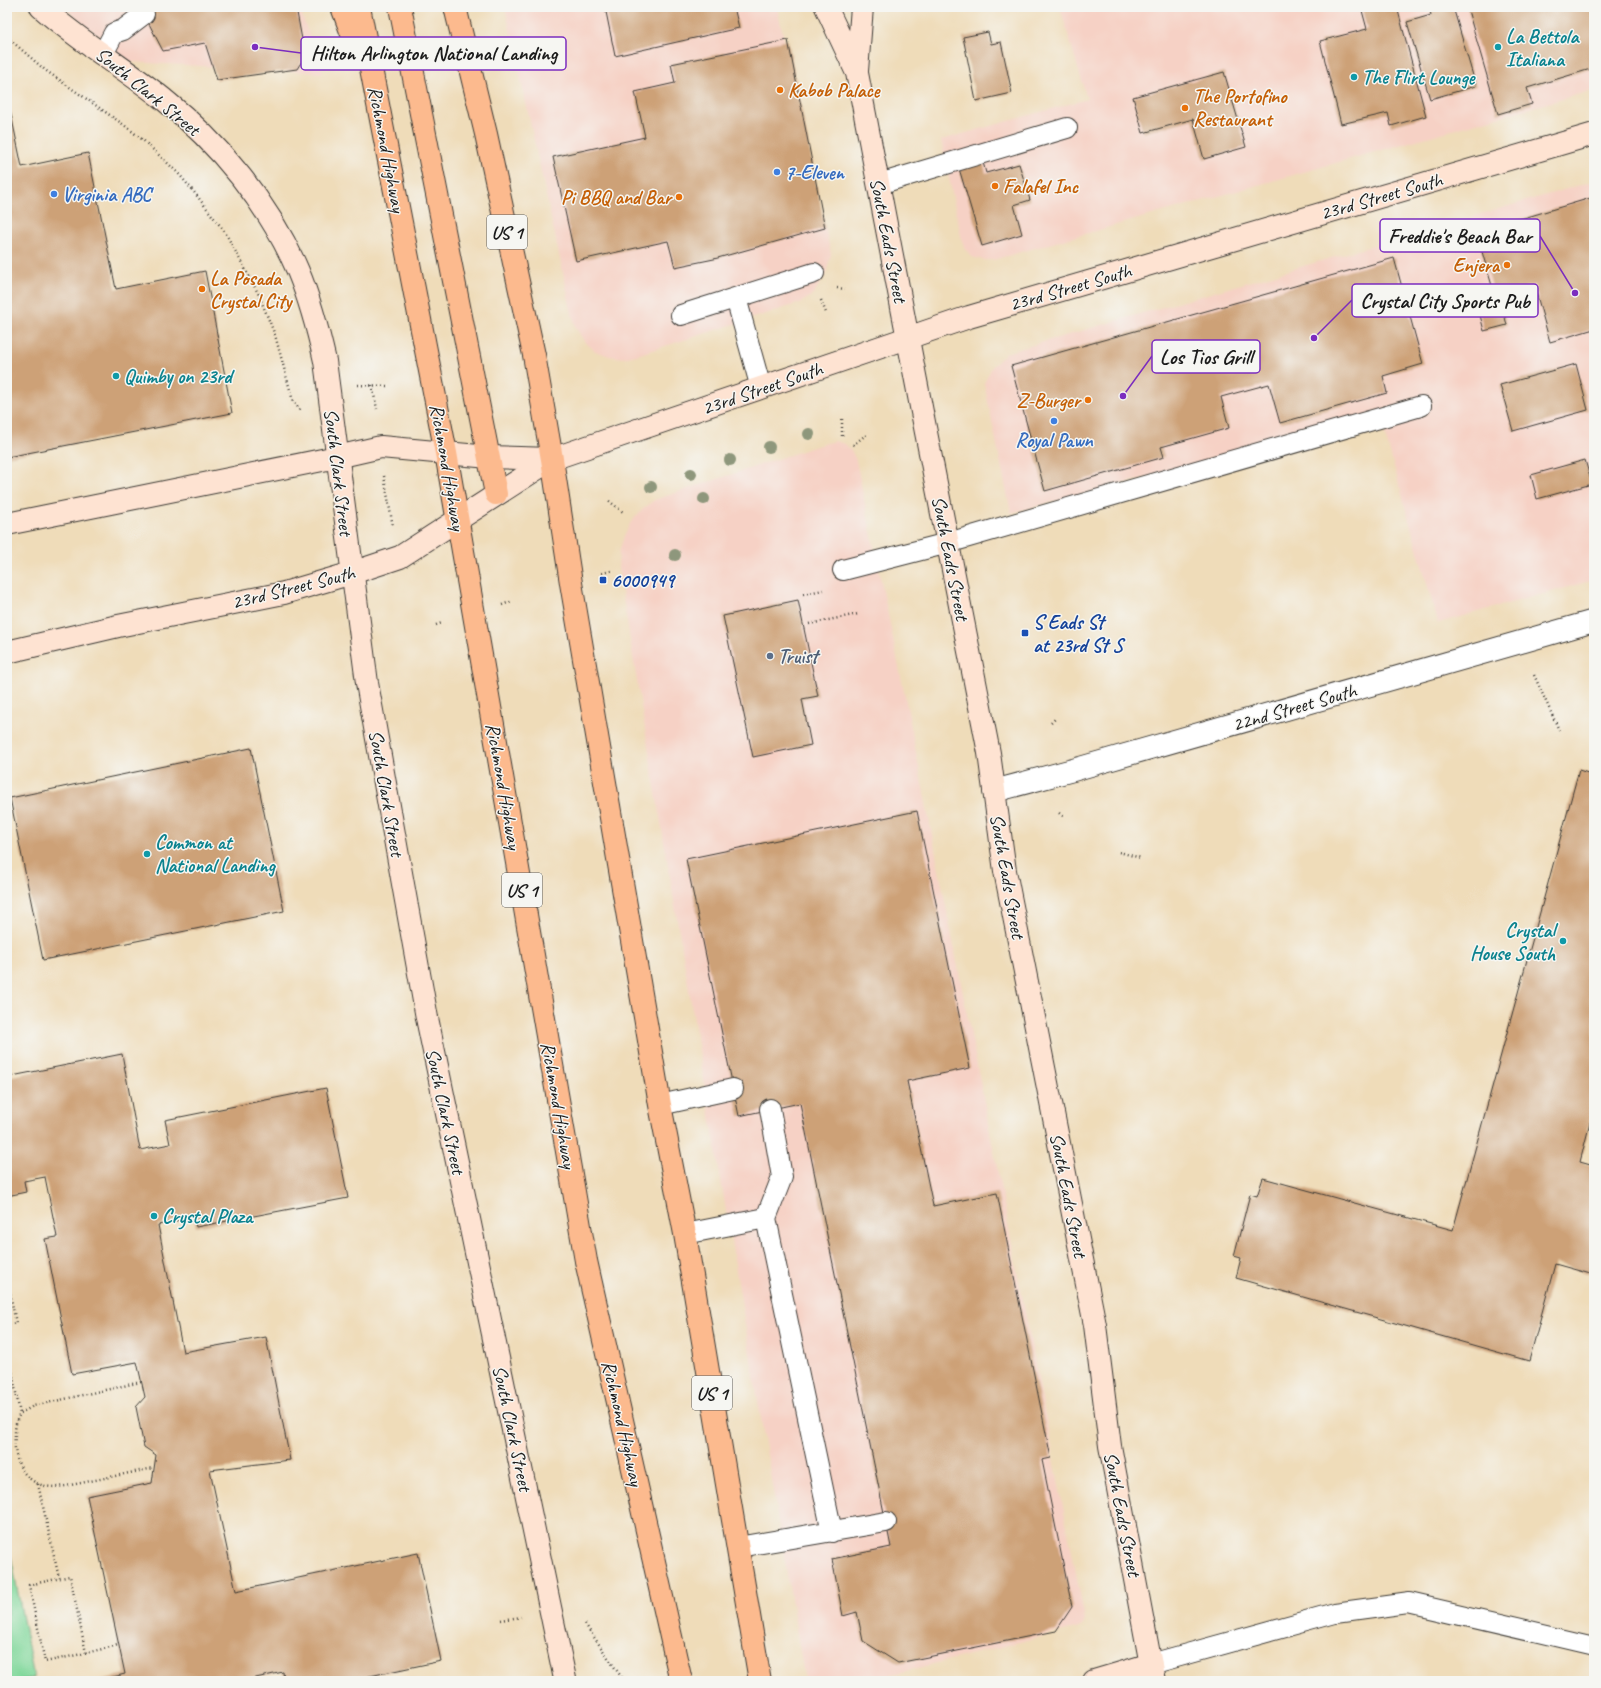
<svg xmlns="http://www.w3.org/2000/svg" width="1601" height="1688" font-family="Caveat,sans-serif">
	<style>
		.built { fill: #f6d1c5 }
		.green { fill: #81d89b; stroke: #4e7a5c }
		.building { fill: #cda177 }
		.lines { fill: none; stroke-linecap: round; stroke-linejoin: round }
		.lane-casing { stroke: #3c3934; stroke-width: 22 }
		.street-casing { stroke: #3c3934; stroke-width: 24 }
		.secondary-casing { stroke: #3c3934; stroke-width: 24 }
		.highway-casing { stroke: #3c3934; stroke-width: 24 }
		.path { stroke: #3c3934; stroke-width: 2.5; stroke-dasharray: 1 3; stroke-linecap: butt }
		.lane { stroke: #fff; stroke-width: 20 }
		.street { stroke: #fff; stroke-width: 22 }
		.secondary { stroke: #fee3d2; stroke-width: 22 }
		.highway { stroke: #fcba8e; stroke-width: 22 }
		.tree { fill: #8e977b }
		.culture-dot { fill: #0f9aa8; stroke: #f6f6f2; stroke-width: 1.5 }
		.food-dot { fill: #e8710a; stroke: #f6f6f2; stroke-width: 1.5 }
		.shop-dot { fill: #3f7fe0; stroke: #f6f6f2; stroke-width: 1.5 }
		.transit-dot { fill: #1a4fb4; stroke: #f6f6f2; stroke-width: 1.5 }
		.service-dot { fill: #5c6f8a; stroke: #f6f6f2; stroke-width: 1.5 }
		.labels { text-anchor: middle; stroke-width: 3; stroke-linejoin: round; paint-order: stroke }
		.shield { fill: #f6f6f2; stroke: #5d5d5c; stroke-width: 1 }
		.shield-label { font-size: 19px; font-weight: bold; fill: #1c1c1c }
		.culture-label { font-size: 20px; font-weight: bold; fill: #0d838f; stroke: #f6f6f2; text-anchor: start }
		.food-label { font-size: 20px; font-weight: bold; fill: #c56008; stroke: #f6f6f2; text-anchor: start }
		.street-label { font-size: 20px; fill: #1c1c1c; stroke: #f6f6f2 }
		.shop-label { font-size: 20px; font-weight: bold; fill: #366cbe; stroke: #f6f6f2; text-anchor: start }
		.transit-label { font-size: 20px; font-weight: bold; fill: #164399; stroke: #f6f6f2; text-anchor: start }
		.service-label { font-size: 20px; font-weight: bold; fill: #4e5e75; stroke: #f6f6f2; text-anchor: start }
		.leader { fill: none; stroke: #7b2cbf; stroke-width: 1.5 }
		.callout-dot { fill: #7b2cbf; stroke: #f6f6f2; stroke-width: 1.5 }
		.callout { fill: #f6f6f2; stroke: #7b2cbf; stroke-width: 1.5 }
		.callout-label { font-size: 21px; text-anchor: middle; font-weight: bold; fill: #1c1c1c }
	</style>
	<rect width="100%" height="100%" fill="#f6f6f2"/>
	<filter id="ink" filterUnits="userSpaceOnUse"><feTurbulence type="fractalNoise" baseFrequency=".025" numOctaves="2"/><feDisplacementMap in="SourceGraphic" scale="8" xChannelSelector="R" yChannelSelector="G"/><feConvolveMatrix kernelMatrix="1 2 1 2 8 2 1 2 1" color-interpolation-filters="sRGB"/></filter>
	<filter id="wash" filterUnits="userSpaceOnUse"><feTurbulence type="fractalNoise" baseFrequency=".012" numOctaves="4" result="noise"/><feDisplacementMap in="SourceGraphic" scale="16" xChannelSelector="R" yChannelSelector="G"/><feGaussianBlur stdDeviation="0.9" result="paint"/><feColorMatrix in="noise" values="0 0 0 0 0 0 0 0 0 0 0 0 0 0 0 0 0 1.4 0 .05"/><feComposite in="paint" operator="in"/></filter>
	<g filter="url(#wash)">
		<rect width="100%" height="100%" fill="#efdcb9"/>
		<path class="built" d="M63,7H299L323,73L130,62Z
			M505,7H777L831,254L826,274L816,290L810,297L800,303L637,355L623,358L609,356L595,351L584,341L576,328L572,314Z
			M1060,7H1594V90L993,260H983L972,257L966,250L962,241L941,140L1087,99Z
			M1594,181V580L1438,623L1380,417L1011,513L984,383L992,367L1006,353Z
			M835,441L845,444L851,450L856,460L907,706L1085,1619L1083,1624L1079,1627L866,1681H805L618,568L619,552L624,536L631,522L642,510L654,500L823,444Z"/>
		<path class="green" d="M11,1556L34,1678L16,1681H7V1557Z"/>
		<g id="blocks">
			<path class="building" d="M143,7H296L305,56L297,69L217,80L205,43L163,51L144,14Z
				M605,7H734L739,28L615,56Z
				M1361,7H1397L1426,116L1391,126L1388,113L1341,124L1320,41L1367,29Z
				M1429,7H1453L1476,86L1430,99L1407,22L1431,15Z
				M1467,7H1594V68L1527,88L1532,104L1498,114Z
				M988,32L991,44L1001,42L1012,93L976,101L963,37Z
				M788,40L825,228L714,259L675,267L668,241L576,261L553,157L645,137L635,92L675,83L671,64Z
				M1224,72L1246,147L1204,159L1193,119L1143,133L1133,97Z
				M7,95L22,167L88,153L116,289L205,271L232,413L7,457Z
				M979,148L986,173L1019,164L1030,200L1014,205L1022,234L982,246L955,155Z
				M1594,197V329L1550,342L1534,285L1495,296L1480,245L1518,234L1514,221Z
				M1394,258L1423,364L1383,376L1387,393L1280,423L1269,384L1221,397L1229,428L1161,447L1164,457L1045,491L1011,366Z
				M1502,306L1507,325L1484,331L1479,311Z
				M1576,364L1588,410L1513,431L1500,385Z
				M1585,460L1592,484L1537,499L1531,475Z
				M798,600L818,696L802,699L811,745L753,757L723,616Z
				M251,748L284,911L43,960L10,798Z
				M1579,770L1594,775V1107L1580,1162L1594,1166V1275L1555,1264L1529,1361L1236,1278L1241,1258L1234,1256L1250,1194L1257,1196L1263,1178L1453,1230Z
				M917,811L970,1068L907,1081L933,1206L997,1193L1051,1458L1042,1460L1072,1607L1056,1631L898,1663L863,1641L857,1612L843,1616L832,1559L891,1547L800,1103L739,1116L686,859Z
				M122,1054L140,1150L170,1144L165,1120L326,1088L348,1198L196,1227L194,1217L158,1225L183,1352L266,1337L290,1460L210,1470L236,1591L418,1553L441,1661L346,1681H284L283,1672L242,1681H96L125,1674L87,1496L152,1483L156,1455L144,1447L136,1407L145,1397L137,1362L72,1374L45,1239L57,1237L45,1177L24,1181L26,1192L7,1196V1077Z"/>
		</g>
	</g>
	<g filter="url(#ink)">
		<use href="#blocks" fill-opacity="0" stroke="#3c3934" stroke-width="1"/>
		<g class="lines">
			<defs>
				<path id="lane" d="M103,54L114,33L123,30L144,14
					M879,184L1067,128
					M736,298L761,388
					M681,315L814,273
					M843,570L948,543L1421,406
					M660,1105L733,1089
					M770,1109L782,1177L766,1218L832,1532
					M685,1234L766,1218
					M738,1547L886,1522
					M1151,1664L1335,1613L1409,1603L1594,1646"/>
				<path id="street" d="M994,791L1073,770L1594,621"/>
				<path id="secondary" d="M41,7C79,41 123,67 162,98C219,143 269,204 298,271C310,300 318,330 325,361L367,683L427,1018L565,1679
					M826,7L857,73L922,412L989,753L1005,871L1095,1325L1110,1446L1154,1681
					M857,71L862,7
					M7,524L337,457L381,447L489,457L552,459
					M7,652L118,626L284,593L352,573L400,557L552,459L969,317L1594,134
					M1094,1681L1151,1664"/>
				<path id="highway" d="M342,7L355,42
					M359,7L446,453L586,1261L681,1681
					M400,7L496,494
					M455,7L486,134L534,355L552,459L571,583L660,1105L685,1234L760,1681"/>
			</defs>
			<use href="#lane" class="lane-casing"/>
			<use href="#street" class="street-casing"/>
			<use href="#secondary" class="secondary-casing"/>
			<use href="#highway" class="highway-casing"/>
			<path class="path" d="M7,37L45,70L124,125L143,140L178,173L194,192L225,232L258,293L275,335L293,401L301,411
				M837,288L845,289
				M821,300L826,313
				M358,385L388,386
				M372,385L377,409
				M842,419V437
				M853,445L867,434
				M384,476L393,527
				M609,501L623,512
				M602,573L611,571
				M803,594L823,590
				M502,605L513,601
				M809,624L858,614
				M436,625L442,623
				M1534,675L1559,730
				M1051,723L1056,718
				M1059,813L1064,817
				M1119,852L1141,858
				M7,1278L16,1323L7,1325
				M7,1345L20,1414
				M141,1382L33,1406C29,1409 23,1411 20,1414C16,1420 15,1428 15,1435C13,1454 19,1476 39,1484C48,1488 57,1487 66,1486L154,1468
				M38,1484L59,1578
				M501,1620L521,1617
				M585,1624L624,1681
				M86,1653L45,1662L29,1585L70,1576L86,1653L118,1645"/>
			<use href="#lane" class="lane"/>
			<use href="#street" class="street"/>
			<use href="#secondary" class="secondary"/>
			<use href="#highway" class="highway"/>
		</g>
		<g class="tree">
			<circle cx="809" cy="434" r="6"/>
			<circle cx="769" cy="447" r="6"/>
			<circle cx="730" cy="460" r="6"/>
			<circle cx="691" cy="474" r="6"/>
			<circle cx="651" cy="487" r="6"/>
			<circle cx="704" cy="499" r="6"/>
			<circle cx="675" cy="555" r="6"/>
		</g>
	</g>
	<g class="culture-dot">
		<circle cx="1498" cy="47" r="4"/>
		<circle cx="1354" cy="77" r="4"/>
		<circle cx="116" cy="376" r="4"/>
		<circle cx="147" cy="854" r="4"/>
		<circle cx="1563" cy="941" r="4"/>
		<circle cx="154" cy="1216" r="4"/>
	</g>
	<g class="food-dot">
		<circle cx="780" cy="90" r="4"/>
		<circle cx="1185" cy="108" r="4"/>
		<circle cx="995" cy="186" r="4"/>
		<circle cx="679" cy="197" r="4"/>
		<circle cx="1507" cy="265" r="4"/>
		<circle cx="202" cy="289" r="4"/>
		<circle cx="1088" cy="400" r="4"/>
	</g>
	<g class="shop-dot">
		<circle cx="777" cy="172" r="4"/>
		<circle cx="54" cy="194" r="4"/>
		<circle cx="1054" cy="421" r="4"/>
	</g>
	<g class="transit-dot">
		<rect x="599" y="576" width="8" height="8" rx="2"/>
		<rect x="1021" y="629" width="8" height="8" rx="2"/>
	</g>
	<circle class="service-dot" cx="770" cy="656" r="4"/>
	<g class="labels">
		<g class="shield">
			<rect x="487" y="215" width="40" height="34" rx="3"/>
			<rect x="502" y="873" width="40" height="34" rx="3"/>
			<rect x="692" y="1376" width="40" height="34" rx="3"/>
		</g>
		<g class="shield-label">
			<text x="507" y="239">US 1</text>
			<text x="522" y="897">US 1</text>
			<text x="712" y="1400">US 1</text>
		</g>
		<g class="culture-label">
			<text x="1506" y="43">La Bettola<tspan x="1506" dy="23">Italiana</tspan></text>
			<text x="1362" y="84">The Flirt Lounge</text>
			<text x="124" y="383">Quimby on 23rd</text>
			<text x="155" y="849">Common at<tspan x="155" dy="23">National Landing</tspan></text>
			<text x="1555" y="937" text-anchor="end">Crystal<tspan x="1555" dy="23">House South</tspan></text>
			<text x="162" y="1223">Crystal Plaza</text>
		</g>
		<g class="food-label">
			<text x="788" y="97">Kabob Palace</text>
			<text x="1193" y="103">The Portofino<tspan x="1193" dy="23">Restaurant</tspan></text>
			<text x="1003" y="193">Falafel Inc</text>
			<text x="671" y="204" text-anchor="end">Pi BBQ and Bar</text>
			<text x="1499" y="272" text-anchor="end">Enjera</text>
			<text x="210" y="285">La Posada<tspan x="210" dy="23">Crystal City</tspan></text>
			<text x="1080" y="407" text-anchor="end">Z-Burger</text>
		</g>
		<g class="street-label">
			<text transform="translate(148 91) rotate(39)" y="7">South Clark Street</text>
			<text transform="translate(387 149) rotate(79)" y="7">Richmond Highway</text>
			<text transform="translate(1381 196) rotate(-16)" y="7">23rd Street South</text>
			<text transform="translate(889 240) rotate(79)" y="7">South Eads Street</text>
			<text transform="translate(1070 287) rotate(-16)" y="7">23rd Street South</text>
			<text transform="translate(762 388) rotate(-19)" y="7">23rd Street South</text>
			<text transform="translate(448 467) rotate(80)" y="7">Richmond Highway</text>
			<text transform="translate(339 472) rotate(83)" y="7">South Clark Street</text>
			<text transform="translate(951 558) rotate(79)" y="7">South Eads Street</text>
			<text transform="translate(293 587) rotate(-14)" y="7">23rd Street South</text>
			<text transform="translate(1294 707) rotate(-16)" y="7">22nd Street South</text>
			<text transform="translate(504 786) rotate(80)" y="7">Richmond Highway</text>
			<text transform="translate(387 793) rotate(80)" y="7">South Clark Street</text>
			<text transform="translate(1008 876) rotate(80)" y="7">South Eads Street</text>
			<text transform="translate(559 1105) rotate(80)" y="7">Richmond Highway</text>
			<text transform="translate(446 1111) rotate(78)" y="7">South Clark Street</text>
			<text transform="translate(1069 1195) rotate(79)" y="7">South Eads Street</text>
			<text transform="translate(623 1423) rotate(77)" y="7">Richmond Highway</text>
			<text transform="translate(513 1428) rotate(78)" y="7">South Clark Street</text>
			<text transform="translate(1123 1514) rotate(79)" y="7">South Eads Street</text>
		</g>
		<g class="shop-label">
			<text x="785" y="179">7-Eleven</text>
			<text x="62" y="201">Virginia ABC</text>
			<text x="1054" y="447" text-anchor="middle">Royal Pawn</text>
		</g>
		<g class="transit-label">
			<text x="611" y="587">6000949</text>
			<text x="1033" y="629">S Eads St<tspan x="1033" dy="23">at 23rd St S</tspan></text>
		</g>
		<g class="service-label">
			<text x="778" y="663">Truist</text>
		</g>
	</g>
	<path class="leader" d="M255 47L301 53M1575 293L1540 236M1314 338L1352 300M1123 396L1152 356"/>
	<g class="callout-dot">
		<circle cx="255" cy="47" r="4"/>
		<circle cx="1575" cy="293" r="4"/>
		<circle cx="1314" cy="338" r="4"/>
		<circle cx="1123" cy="396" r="4"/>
	</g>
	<g class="callout">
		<rect x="301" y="37" width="265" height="33" rx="4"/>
		<rect x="1380" y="219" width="160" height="33" rx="4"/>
		<rect x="1352" y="284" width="186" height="33" rx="4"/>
		<rect x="1152" y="340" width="108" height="33" rx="4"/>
	</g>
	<g class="callout-label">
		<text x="434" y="60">Hilton Arlington National Landing</text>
		<text x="1460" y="243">Freddie's Beach Bar</text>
		<text x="1445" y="308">Crystal City Sports Pub</text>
		<text x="1206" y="364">Los Tios Grill</text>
	</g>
	<rect width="1601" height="1688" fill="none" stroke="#f6f6f2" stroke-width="24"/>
</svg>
